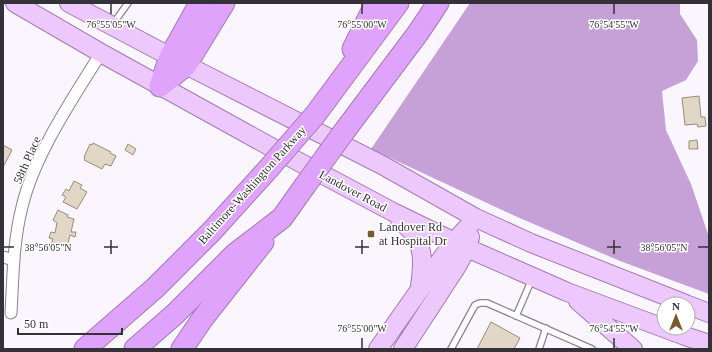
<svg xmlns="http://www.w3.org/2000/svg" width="712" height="352" font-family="'Times New Roman',serif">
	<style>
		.forest { fill: #c6a1d7 }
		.building { fill: #e2d7c7; stroke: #978c7d }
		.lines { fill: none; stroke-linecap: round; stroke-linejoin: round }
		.lane-casing { stroke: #8c8291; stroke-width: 8 }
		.street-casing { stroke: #8c8291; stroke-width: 13 }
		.primary-casing { stroke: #a47bb7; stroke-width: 20 }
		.highway-casing { stroke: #a47bb7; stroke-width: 23 }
		.lane { stroke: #fff; stroke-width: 5.5 }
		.street { stroke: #fff; stroke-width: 11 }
		.primary { stroke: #ecc8fd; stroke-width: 18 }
		.highway { stroke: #dfa3fb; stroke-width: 21 }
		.highway-bridge-casing { stroke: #a47bb7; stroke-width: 23; stroke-linecap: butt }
		.highway-bridge { stroke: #dfa3fb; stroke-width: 21 }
		.ticks { fill: none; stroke: #353138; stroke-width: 1.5 }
		.poi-dot { fill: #785b2e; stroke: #fff; stroke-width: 1.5 }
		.labels { text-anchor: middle; stroke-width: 3; stroke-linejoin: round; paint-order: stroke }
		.street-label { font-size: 12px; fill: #353138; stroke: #fff }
		.poi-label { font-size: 12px; fill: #353138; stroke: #fff; text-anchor: start }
		.ticks-label { font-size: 10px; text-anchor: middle; fill: #353138; stroke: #fff; stroke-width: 3; stroke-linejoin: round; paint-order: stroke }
	</style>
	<rect width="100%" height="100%" fill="#fbf6fd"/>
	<path class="forest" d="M470,3H680V14L697,40L698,61L686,80L662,91L666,130L691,184L709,237V294L620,261L515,216L371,149Z"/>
	<path class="building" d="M699,96L701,117H705L706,126L698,127L697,124L685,125L682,98Z
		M697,140L698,149H689V141Z
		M93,143L111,152L110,153L116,156L111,166L105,164L102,169L84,160L85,158L84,157L90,144L92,145Z
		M128,144L136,149L133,155L125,150Z
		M3,145L12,150L3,167Z
		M74,181L82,185L80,188L87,192L77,209L63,202L66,197L62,195L66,189L69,191Z
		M58,210L68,215L67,217L74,219L71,232H76L75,237L70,235L67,248L51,245L53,239L49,238L51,232L55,233L57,223L53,220Z
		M491,322L520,338L514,349H477Z"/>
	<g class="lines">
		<defs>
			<path id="lane" d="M113,24L128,3
				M516,316L532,279
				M451,349L475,305L480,303H487L592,349
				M539,349L546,328"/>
			<path id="street" d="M3,257L14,260
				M11,313C13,278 13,242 22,207C34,155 73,98 101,53"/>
			<path id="primary" d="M15,3L101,53L271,147L393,212L467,248L567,292L685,336L709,344
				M69,3L186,65L382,165L476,218L531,243L686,304
				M400,220C405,225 412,230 415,236C425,252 422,269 420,287
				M578,301L633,349
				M688,305L709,313
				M378,349L442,258L454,242L476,218
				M403,349L457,266L467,248L470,237"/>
			<path id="highway" d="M353,49L376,3
				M160,86L186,65L224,3
				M160,86L170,57L200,3
				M315,115L398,3
				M343,133L418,33L438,3
				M85,349L155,288L212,231L269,168
				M135,349L175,314L235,254L282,218L304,187
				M182,349L203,318L263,242"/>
		</defs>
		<use href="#lane" class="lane-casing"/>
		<use href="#street" class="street-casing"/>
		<use href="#primary" class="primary-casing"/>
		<use href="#highway" class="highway-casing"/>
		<use href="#lane" class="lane"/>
		<use href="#street" class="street"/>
		<use href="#primary" class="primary"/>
		<use href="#highway" class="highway"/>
		<defs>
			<path id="highway-bridge" d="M269,168L315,115
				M304,187L343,133"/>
		</defs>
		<use href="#highway-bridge" class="highway-bridge-casing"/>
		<use href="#highway-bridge" class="highway-bridge"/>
	</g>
	<path class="ticks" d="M111,4V14M362,4V14M614,4V14M111,240V254M362,240V254M614,240V254M4,247H14M104,247H118M355,247H369M607,247H621M698,247H708M362,338V348M614,338V348"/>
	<rect class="poi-dot" x="367" y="230" width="8" height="8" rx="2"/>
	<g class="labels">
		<g class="street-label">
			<text transform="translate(27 160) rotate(-66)" y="4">58th Place</text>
			<text transform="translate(252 185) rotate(-48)" y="4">Baltimore-Washington Parkway</text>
			<text transform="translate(353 191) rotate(28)" y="4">Landover Road</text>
		</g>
		<g class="poi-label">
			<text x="379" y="231">Landover Rd<tspan x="379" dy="14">at Hospital Dr</tspan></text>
		</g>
	</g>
	<g class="ticks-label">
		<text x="111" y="28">76°55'05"W</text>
		<text x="362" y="28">76°55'00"W</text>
		<text x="614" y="28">76°54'55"W</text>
		<text x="48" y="251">38°56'05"N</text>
		<text x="664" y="251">38°56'05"N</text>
		<text x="362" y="332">76°55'00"W</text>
		<text x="614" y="332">76°54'55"W</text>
	</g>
	<rect width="712" height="352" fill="none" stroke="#353138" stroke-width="8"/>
	<g transform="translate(676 316)"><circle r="19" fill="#ffffff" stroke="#aeadaf"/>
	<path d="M0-3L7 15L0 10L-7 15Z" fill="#785b2e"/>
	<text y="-6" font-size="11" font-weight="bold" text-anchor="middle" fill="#353138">N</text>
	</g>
	<path d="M18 328v6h104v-6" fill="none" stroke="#353138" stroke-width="2"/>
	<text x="24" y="328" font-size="12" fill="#353138" stroke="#ffffff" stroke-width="3" paint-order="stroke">50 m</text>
</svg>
